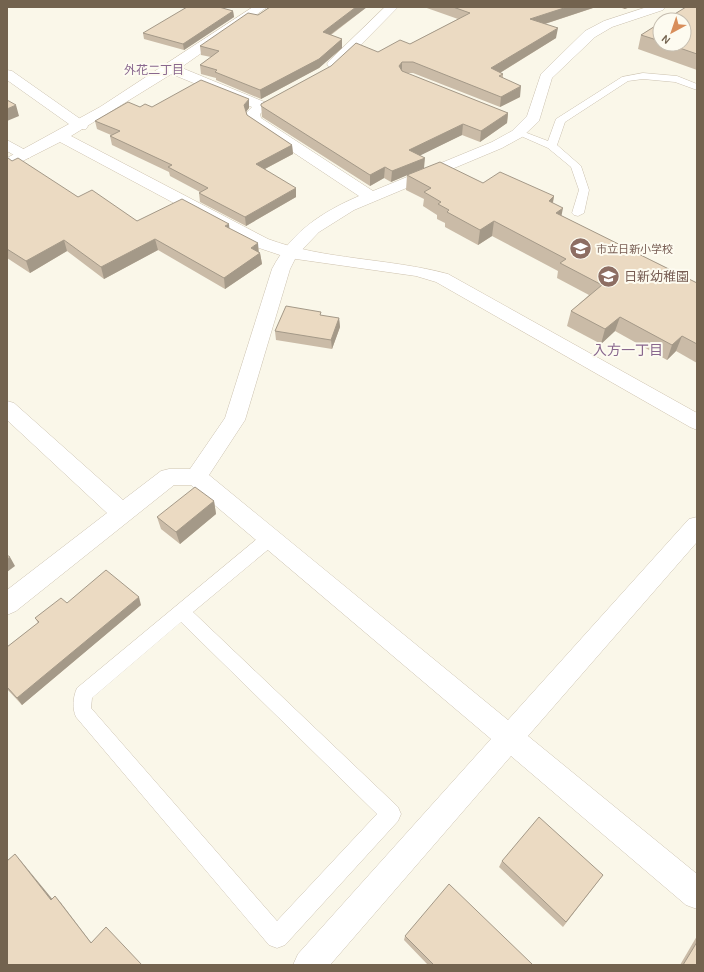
<svg xmlns="http://www.w3.org/2000/svg" width="704" height="972" font-family="Karla,'Noto Sans JP',sans-serif">
	<style>
		.lines { fill: none; stroke-linecap: round; stroke-linejoin: round }
		.lane-casing { stroke: #ccc2b0; stroke-width: 1 }
		.street-casing { stroke: #ccc2b0; stroke-width: 1 }
		.secondary-casing { stroke: #cec2ae; stroke-width: 1 }
		.lane { fill: #fff; fill-rule: evenodd }
		.street { fill: #fff; fill-rule: evenodd }
		.secondary { fill: #fff; fill-rule: evenodd }
		.wall { fill: #cabba7 }
		.shaded-wall { fill: #a49988 }
		.building { fill: #ebdac2; stroke: #a49988 }
		.labels { text-anchor: middle; stroke-width: 4; stroke-linejoin: round; paint-order: stroke }
		.far-education-label { font-size: 11px; fill: #785e54; stroke: #fdfbf0; text-anchor: start }
		.far-neighbourhood-label { font-size: 12px; fill: #89678e; stroke: #fdfbf0 }
		.education-label { font-size: 13px; fill: #785e54; stroke: #fdfbf0; text-anchor: start }
		.neighbourhood-label { font-size: 14px; fill: #89678e; stroke: #fdfbf0 }
	</style>
	<rect width="100%" height="100%" fill="#faf7e9"/>
	<g class="lines">
		<defs>
			<path id="lane" d="M643,73L677,76L697,84V90L675,82L643,79L628,81L565,122L557,145L581,166L589,190L584,213L578,216L574,215L572,213L579,190L571,167L548,148L514,133L519,130L548,141L556,119L622,77Z
				M270,532L276,533L278,538L276,543L193,612L398,807L401,814L398,821L285,945L277,948L269,945L76,717C72,708 73,697 77,688L264,533ZM181,622L377,814L277,921L91,708L92,698Z"/>
			<path id="street" d="M385,7H398L339,67H329L327,64L329,61Z
				M647,7H665L663,10L612,27L595,37L552,78L539,121L522,137L502,148L354,210L319,232L297,255L290,269L245,420L209,475L508,720L689,519L697,517V542L528,736L697,874V909L686,905L511,756L330,965H293L298,954L491,739L191,485H174L16,611L7,615V590L107,513L7,420V401L14,403L123,500L161,471L169,469H190L225,418L272,269C291,232 322,212 359,196L249,123L246,113L252,107L174,75L163,73L161,70L163,67L168,66L182,68L267,103L269,106L260,114L261,118L373,191L492,142L512,131L527,116L541,74L585,31L604,21Z
				M7,70L12,71L86,123L88,126L86,129H76L7,80Z
				M7,140L29,152L32,155L29,158H19L7,151Z"/>
			<path id="secondary" d="M253,7H267L173,73L71,136L268,239C324,260 389,258 448,274L697,413V430L690,427L436,282L416,276L289,258L256,247L60,142L7,169V158L100,107Z"/>
		</defs>
		<use href="#lane" class="lane-casing"/>
		<use href="#street" class="street-casing"/>
		<use href="#secondary" class="secondary-casing"/>
		<use href="#lane" class="lane"/>
		<use href="#street" class="street"/>
		<use href="#secondary" class="secondary"/>
	</g>
	<path class="wall" d="M270,7H367L331,35L342,48L319,68L261,99L216,80V78L201,74L200,65L211,57L201,55L200,46L258,15Z
		M424,7H596L545,24L556,38L500,73L503,74V78L520,97L500,107L413,73H406L508,113L507,123L480,142L462,135L420,155L424,168L483,183L554,196L553,203L562,216L697,283V363L676,351L667,360L615,331L601,344L567,326L571,311L589,295L557,278L558,271L492,236L478,245L445,227V223L437,219V215L423,206L424,199L406,190L407,175L391,182L384,178L370,186L262,117L261,104L378,52L410,44L458,19Z
		M620,7H631L624,9Z
		M697,7V70L638,49L641,35L660,23V44H684Z
		M233,11L234,17L184,50L144,39L143,33Z
		M140,107L249,108L246,112L247,115L292,145L293,154L265,169L296,197L246,226L200,202L199,193L200,192L170,176L169,172L112,145L110,136L111,135L97,129L95,121Z
		M7,158L78,197L137,221L229,228L260,253L262,264L225,289L158,250L104,279L67,251L30,273L7,258Z
		M339,318L340,327L332,349L276,340L275,331Z
		M214,501L216,514L180,544L161,529L157,517Z
		M67,603L141,605L22,705L7,689V647L38,623L35,618Z
		M502,861L603,875L563,927L499,867Z
		M405,936L532,965H428L404,940Z
		M697,936V965H680Z"/>
	<path class="shaded-wall" d="M356,7H367L323,40V32Z
		M567,7H596L529,29L530,19Z
		M625,7H631L624,9Z
		M233,11L234,17L184,50L183,44Z
		M558,28L556,38L490,79L491,68Z
		M342,39V48L319,68L261,99L260,90Z
		M402,62V72L399,66Z
		M521,86L520,97L500,107L501,97Z
		M249,99V108L245,113L244,105Z
		M16,105L19,116L7,121V109Z
		M508,113L507,123L480,142L481,131Z
		M463,124L462,135L409,161V150Z
		M292,145L293,154L257,173L256,164Z
		M425,158L424,168L391,182L392,171Z
		M385,167L384,178L370,186V175Z
		M296,188V197L246,226L245,217Z
		M554,196L551,211L549,201Z
		M563,208L560,223L556,213Z
		M494,221L492,236L478,245L480,230Z
		M229,224L230,235L225,226Z
		M155,239L158,250L104,279L101,267Z
		M64,240L67,251L30,273L26,261Z
		M258,243L259,254L260,253L262,264L225,289L224,278L251,248Z
		M620,317L615,331L601,344L605,329Z
		M339,318L340,327L332,349L331,340Z
		M682,336L676,351L667,360L672,345Z
		M214,501L216,514L180,544L176,532Z
		M10,557L15,566L7,572V559Z
		M139,597L141,605L22,705L17,698Z
		M15,854L21,861L58,906L51,900Z
		M55,896L61,903L96,949L91,943Z"/>
	<path class="building" d="M187,7H219L233,11L183,44L143,33Z
		M270,7H356L323,32L342,39L319,59L260,90L215,72L217,70L200,65L219,51L200,46L248,13L258,15Z
		M453,7H567L530,19L558,28L491,68L503,74L499,76L521,86L501,97L413,62H402L399,66L402,71L508,113L481,131L463,124L409,150L425,158L392,171L385,167L370,175L261,106V104L331,66L356,43L378,52L400,40L410,44L470,13Z
		M686,7H697V54L668,44H684V20H665Z
		M660,23V41L641,35Z
		M201,80L249,99L244,105L247,115L292,145L256,164L296,188L245,217L199,193L208,188L168,167L172,165L110,136L120,131L95,121L128,102L140,107L145,104L152,107Z
		M7,100L16,105L7,109Z
		M7,158H8L12,161L18,158L78,197L92,190L137,221L182,199L229,224L225,226L258,243L251,248L260,253L224,278L155,239L101,267L64,240L26,261L7,249Z
		M440,162L483,183L500,172L554,196L549,201L563,208L556,213L697,283V344L682,336L672,345L620,317L605,329L571,311L602,285L560,263L566,259L494,221L480,230L447,212L449,210L438,204L441,202L424,192L431,188L407,175Z
		M286,306L321,312L320,315L339,318L331,340L275,331Z
		M195,487L214,501L176,532L157,517Z
		M7,555L10,557L7,559Z
		M106,570L139,597L17,698L7,687V647L39,622L35,618L61,598L67,603Z
		M539,817L603,875L566,922L502,861Z
		M15,854L51,900L55,896L91,943L106,927L142,965H7V861Z
		M449,884L532,964V965H434L405,936Z
		M697,942V965H683Z"/>
	<defs>
		<symbol id="school-disc" viewBox="-11 -11 22 22"><circle r="9.5" fill="#8d6e63" stroke="#fdfbf0"/><path d="M0-5L7-2L0 1L-7-2ZM-4 1L0 2.5L4 1V4Q0 6-4 4Z" fill="#fff"/></symbol>
	</defs>
	<g fill-rule="evenodd">
		<use href="#school-disc" x="568" y="236" width="25" height="25"/>
		<use href="#school-disc" x="596" y="264" width="25" height="25"/>
	</g>
	<g class="labels">
		<g class="far-education-label">
			<text x="596" y="253">市立日新小学校</text>
		</g>
		<g class="far-neighbourhood-label">
			<text x="154" y="74">外花二丁目</text>
		</g>
		<g class="education-label">
			<text x="624" y="281">日新幼稚園</text>
		</g>
		<g class="neighbourhood-label">
			<text x="628" y="355">入方一丁目</text>
		</g>
	</g>
	<rect width="704" height="972" fill="none" stroke="#73634f" stroke-width="16"/>
	<g transform="translate(672 32) rotate(220)"><circle r="19" fill="#fdfbf0" stroke="#c6beb0"/>
	<path d="M0-3L7 15L0 10L-7 15Z" fill="#d88e5b"/>
	<text y="-6" font-size="11" font-weight="bold" text-anchor="middle" fill="#73634f">N</text>
	</g>
</svg>
